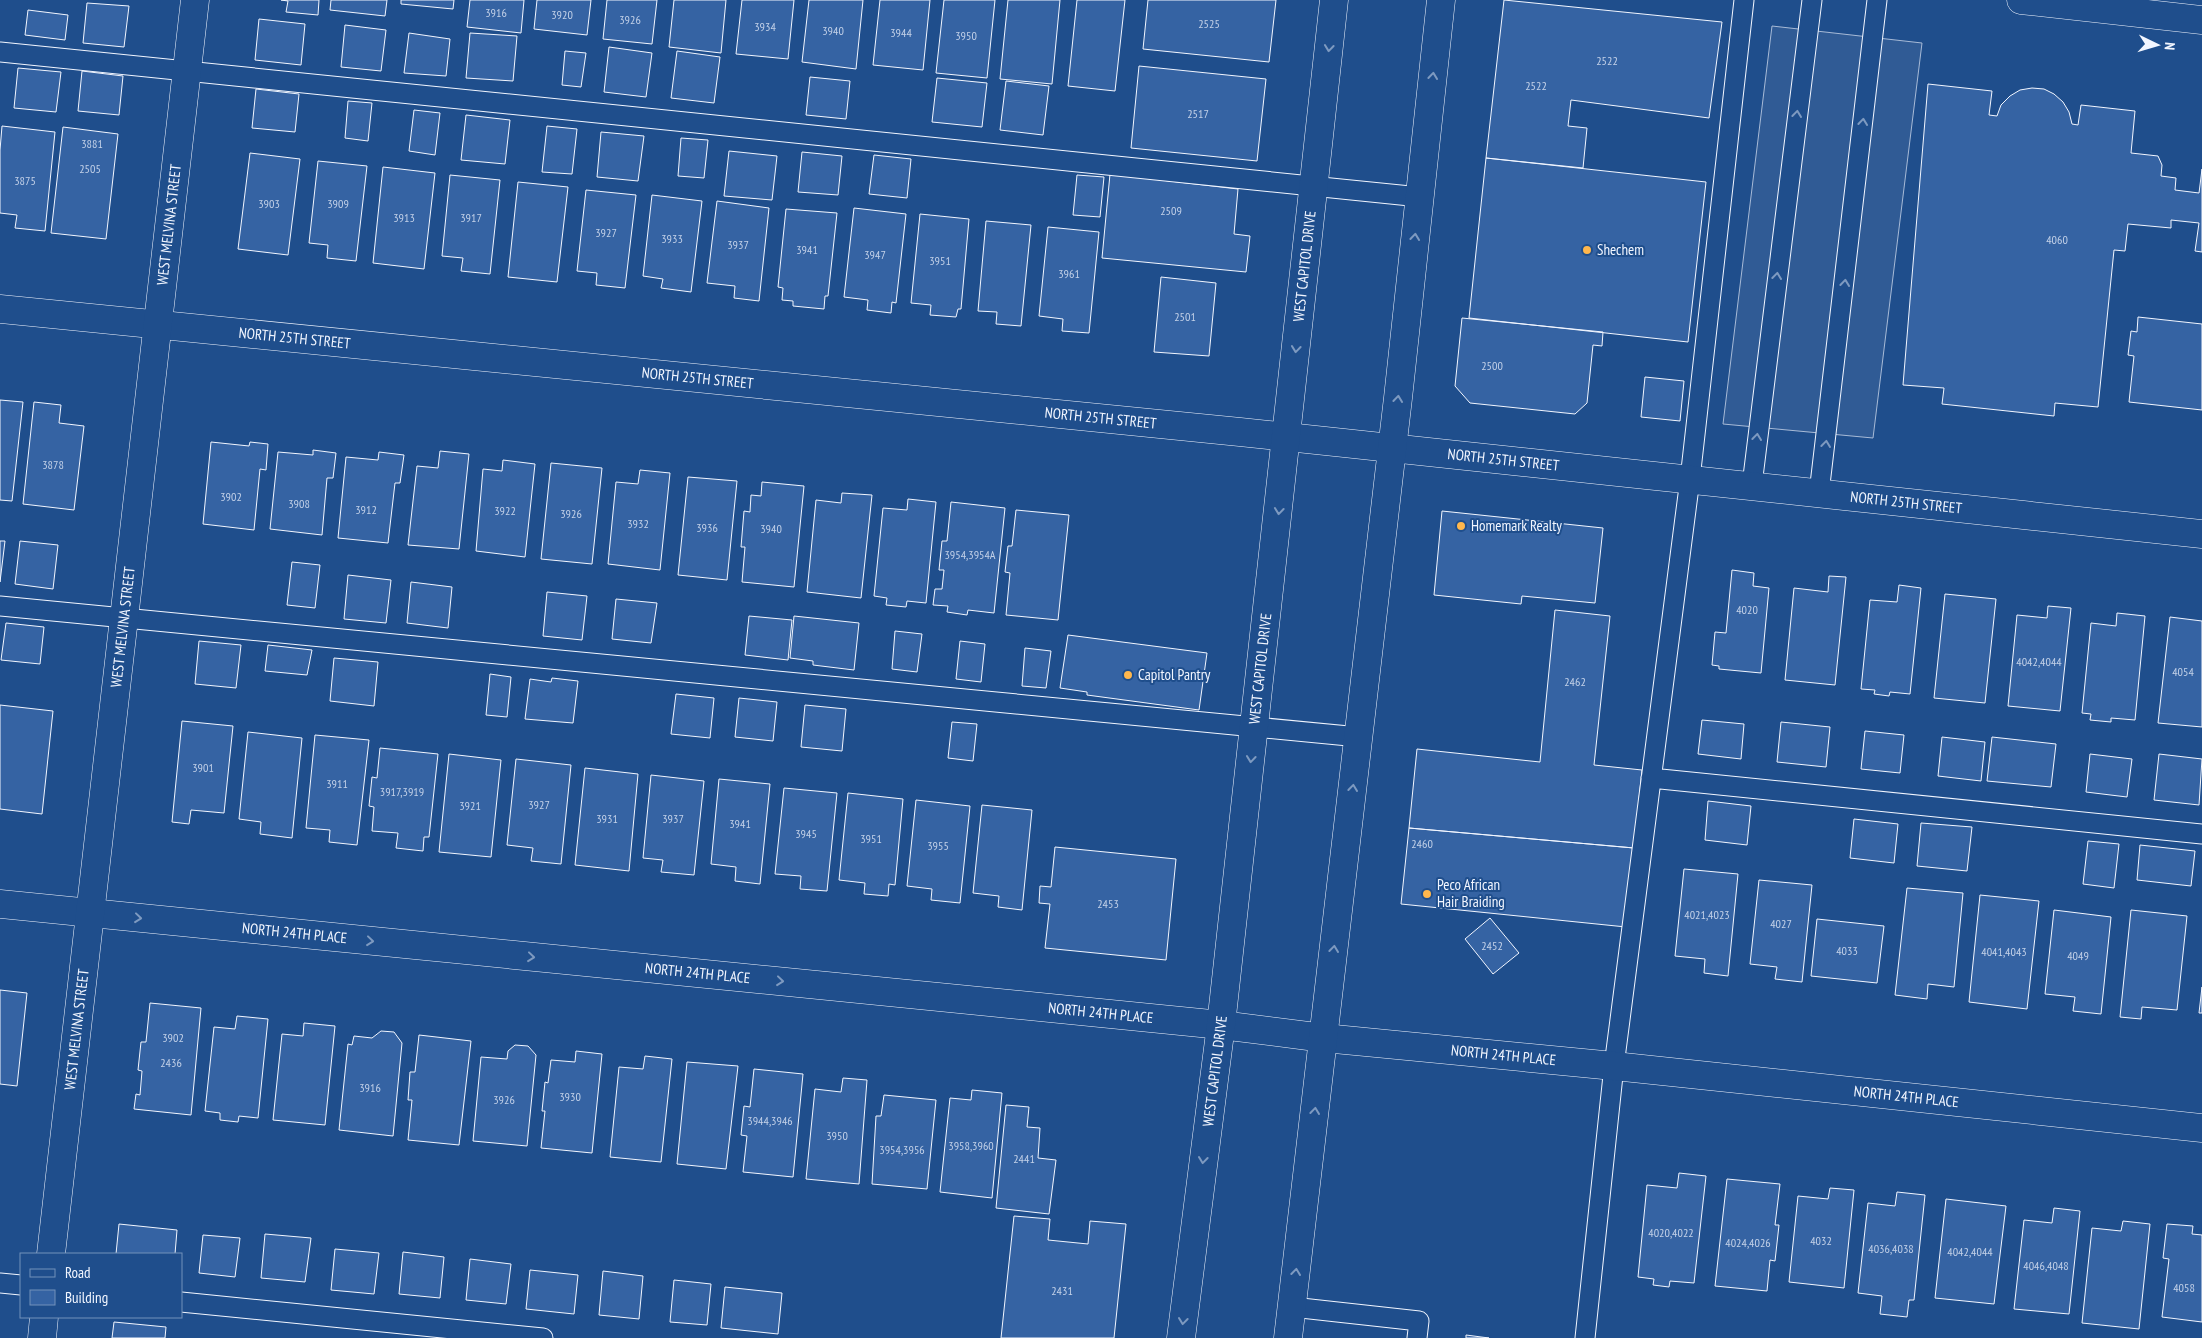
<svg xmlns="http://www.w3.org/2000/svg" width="2202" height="1338" font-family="'PT Sans Narrow',sans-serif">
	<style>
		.built { fill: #305b95; stroke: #a8bbd7 }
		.building { fill: #3563a3; stroke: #f2f6ff }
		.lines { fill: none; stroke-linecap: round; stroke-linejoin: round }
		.service-casing { stroke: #f2f6ff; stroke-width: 21 }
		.minor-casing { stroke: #f2f6ff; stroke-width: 29 }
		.primary-casing { stroke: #f2f6ff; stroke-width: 29 }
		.service { stroke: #1f4e8c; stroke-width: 19 }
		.minor { stroke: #1f4e8c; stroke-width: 28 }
		.primary { stroke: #1f4e8c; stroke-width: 28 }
		.oneway { stroke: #7e9ac0 }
		.poi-dot { fill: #ffb74d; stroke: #1f4e8c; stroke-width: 2 }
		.labels { text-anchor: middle; stroke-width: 4; stroke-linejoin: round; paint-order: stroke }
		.number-label { font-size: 12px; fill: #c3d1e8 }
		.street-label { font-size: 15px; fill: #f2f6ff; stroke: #1f4e8c }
		.poi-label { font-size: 15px; fill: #f2f6ff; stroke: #1f4e8c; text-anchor: start }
	</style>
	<rect width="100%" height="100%" fill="#1f4e8c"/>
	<path class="built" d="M1772,26L1922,43L1873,438L1723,424Z"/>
	<path class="building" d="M281,0H319L318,15L286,12L288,1Z
		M331,0H387L385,16L330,10Z
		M401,0H454L453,9L401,4Z
		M470,0H524L521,33L467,27Z
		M537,0H591L587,35L534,29Z
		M607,0H657L652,44L603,39Z
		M674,0H726L721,53L669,47Z
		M742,0H794L788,59L736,54Z
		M809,0H863L856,69L802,62Z
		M880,0H930L923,70L873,65Z
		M944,0H995L987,78L936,73Z
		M1008,0H1060L1052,84L1000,79Z
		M1077,0H1125L1115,91L1068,86Z
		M1148,0H1276L1269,62L1143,49Z
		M1504,0L1722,22L1709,118L1571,100L1568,126L1587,128L1583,168L1486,158Z
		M87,3L129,6L124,47L83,43Z
		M28,10L68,15L65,40L25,35Z
		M259,19L305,24L301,65L255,60Z
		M345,25L386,30L381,71L341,67Z
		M409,33L450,39L446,76L404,73Z
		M470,33L517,36L513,81L466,78Z
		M609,47L652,53L646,97L604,92Z
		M565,51L586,53L581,87L562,85Z
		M677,51L720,57L714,103L671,98Z
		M1139,66L1266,79L1257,161L1131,148Z
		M18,68L61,72L56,112L14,108Z
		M82,71L123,76L119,115L78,111Z
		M810,77L850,81L846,119L806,115Z
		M937,78L987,83L982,127L932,122Z
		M1006,81L1049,86L1043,135L1000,130Z
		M1928,84L1992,91L1989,115L1997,116L2001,105L2010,96L2020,90L2032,88L2044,89L2054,94L2063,102L2069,112L2072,124L2078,125L2081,105L2135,111L2131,153L2158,156L2162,165L2161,176L2176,178L2175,190L2199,193L2202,169V252L2195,251L2199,223L2171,220V228L2128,224L2125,251L2114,250L2098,407L2055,403L2054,416L1942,404L1944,388L1903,385Z
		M256,89L299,94L295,132L252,128Z
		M348,101L372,103L368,141L345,138Z
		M414,110L440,113L435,155L409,151Z
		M466,115L510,120L505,164L461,160Z
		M2,126L55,132L45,231L15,228L17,215L0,213V150Z
		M547,126L577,129L572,174L542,172Z
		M63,127L118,134L106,239L51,233Z
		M601,132L644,136L638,181L597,177Z
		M681,138L708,140L704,178L678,176Z
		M729,151L777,156L772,200L724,196Z
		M802,152L842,156L838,195L798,192Z
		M250,153L300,159L288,255L238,249Z
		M874,155L911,159L907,198L869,194Z
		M1486,158L1706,182L1688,342L1469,318Z
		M318,161L367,166L356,261L327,258L328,245L309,243Z
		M383,167L435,173L424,269L373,263Z
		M1110,174L1238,189L1234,234L1250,236L1246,272L1102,258Z
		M450,175L500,180L490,274L461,271L463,258L442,256Z
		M1077,175L1104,177L1100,217L1073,215Z
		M518,182L568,187L557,282L508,277Z
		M586,190L636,195L625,288L596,285L597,273L577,271Z
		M652,195L702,201L691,292L661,288L663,279L643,276Z
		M717,201L769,208L759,301L734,298L735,286L707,283Z
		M854,208L906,214L896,303L892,302L891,313L867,310L868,300L844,297Z
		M786,209L837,213L828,296H825L824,309L793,306V301L782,300L783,288L778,287Z
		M920,214L969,219L961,309H958L956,317L930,315L931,305L911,303Z
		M986,221L1031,225L1021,326L996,324L997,312L978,311Z
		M1048,227L1099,232L1089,333L1062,331L1063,319L1039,316Z
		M1161,277L1216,283L1209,356L1154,352Z
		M2138,317L2202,324V410L2129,402L2134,356L2128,355L2131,331L2137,332Z
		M1462,318L1603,332L1602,346L1593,345L1587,403L1575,414L1470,403L1455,386Z
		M1645,377L1684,381L1680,421L1641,417Z
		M0,400L23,402L12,501L0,500Z
		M34,402L61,405L59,423L84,426L74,510L23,504Z
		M211,442L249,446L250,442L268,444L266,470L260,469L254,530L203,524Z
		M313,450L336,453L333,478H327L322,535L270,529L278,452L313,455Z
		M440,451L469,454L459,549L408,545L417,466L438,468Z
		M379,452L404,455L400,483H395L388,543L338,538L346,457L378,460Z
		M503,460L535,464L525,557L476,551L483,469L502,471Z
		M551,463L602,468L592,564L541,559Z
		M640,470L670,473L660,570L608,564L616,482L638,484Z
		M688,477L737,481L727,580L678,575Z
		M762,482L804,486L794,587L742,582L745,547H741L744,511L750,512L751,495L761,496Z
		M842,493L872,495L861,598L807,592L816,500L841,503Z
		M908,499L936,502L926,603L907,601L906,607L886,605L887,598L874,596L883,508L907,510Z
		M951,502L1005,508L994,613L968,610L967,615L947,612L948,606L933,605L935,589H942L944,570H939L942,541H947Z
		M1016,510L1069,515L1058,620L1006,615L1010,573L1005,572L1008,546H1012Z
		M1442,511L1603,528L1595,603L1522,596L1521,604L1434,595Z
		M0,541H5L0,582Z
		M20,541L58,545L53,589L15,584Z
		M292,562L320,565L315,608L287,605Z
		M1732,570L1754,573L1753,586L1769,588L1761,673L1719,669V666L1712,665L1715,632L1726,633Z
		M348,575L391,580L386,623L344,619Z
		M1829,576L1846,577L1835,685L1785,680L1794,588L1828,592Z
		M411,582L452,587L448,628L407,623Z
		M1899,585L1921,588L1910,694L1890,692L1889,696L1874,694L1875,690L1861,689L1870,600L1897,602Z
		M547,592L587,596L582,640L543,636Z
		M1945,594L1996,599L1985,703L1934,698Z
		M616,599L657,603L651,643L612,639Z
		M2048,606L2071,608L2060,711L2008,706L2017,615L2047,618Z
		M1555,610L1610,616L1594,765L1642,770L1634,848L1409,828L1417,749L1540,762Z
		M2117,613L2145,616L2135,720L2111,718V722L2090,720L2091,714L2082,713L2091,623L2116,626Z
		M749,616L792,620L788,660L745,655Z
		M794,616L859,623L854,670L813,665V661L790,658Z
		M2170,617L2202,621V727L2158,723Z
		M6,623L44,627L40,664L1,660Z
		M895,631L922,634L917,672L892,669Z
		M1068,635L1207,653L1199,710L1087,695V692L1060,688Z
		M199,641L241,645L236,688L195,684Z
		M960,641L985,644L981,682L956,679Z
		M268,645L312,650L307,675L265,671Z
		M1025,648L1051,651L1046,688L1022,686Z
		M334,658L378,662L374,706L330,701Z
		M490,674L511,677L507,717L486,715Z
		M552,678L578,681L573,723L525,719L530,679L551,682Z
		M676,694L714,698L710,738L671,734Z
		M739,698L777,702L773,741L735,737Z
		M0,705L53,711L42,814L0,809Z
		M805,705L846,709L842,751L801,747Z
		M1702,720L1744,724L1741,759L1698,754Z
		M182,721L233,726L224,813L191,810L189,824L172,822Z
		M952,722L977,724L973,761L948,758Z
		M1781,722L1830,727L1826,767L1777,762Z
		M1865,731L1904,735L1900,773L1861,769Z
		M248,732L302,738L292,838L260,834L261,822L239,819Z
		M315,735L369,740L357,845L329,842L330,830L306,828Z
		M1942,737L1985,742L1981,781L1938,776Z
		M1992,737L2056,744L2051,787L1987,781Z
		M380,748L438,754L429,837H424L423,851L396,848L398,833L372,831L374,807L369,806L372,777L377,778Z
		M449,754L501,760L491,857L439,852Z
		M2090,754L2132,759L2127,797L2086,792Z
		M2159,754L2202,759L2199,805L2154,800Z
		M516,759L571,765L561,864L531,861L533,848L507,845Z
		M585,768L638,774L629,871L575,865Z
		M651,775L704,781L694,875L661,872L663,860L643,858Z
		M719,779L770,784L760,884L735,881L736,867L711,864Z
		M784,788L837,793L827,891L800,889L801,876L775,874Z
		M848,793L903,799L895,885L889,884L888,896L864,894L865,883L839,880Z
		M916,800L970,806L960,903L931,900L932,889L907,886Z
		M1708,801L1751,806L1747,845L1705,840Z
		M982,805L1032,810L1022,910L998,907L999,896L973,893Z
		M1854,819L1898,824L1894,863L1850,858Z
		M1921,823L1972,827L1967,871L1917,866Z
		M1409,828L1634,848L1626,927L1401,904Z
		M2088,841L2119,844L2114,888L2083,884Z
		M2140,845L2195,851L2191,886L2137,880Z
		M1055,847L1176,859L1166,960L1045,948L1050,904L1039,903L1040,886L1051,887Z
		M1684,869L1738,874L1728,976L1704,973L1705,959L1675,956Z
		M1759,880L1812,885L1802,982L1775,979L1777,967L1750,964Z
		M1907,888L1963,893L1954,987L1928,984L1927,999L1895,995Z
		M1980,895L2039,901L2027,1009L1969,1002Z
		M2054,910L2111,917L2101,1014L2073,1011L2075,997L2045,994Z
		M2131,910L2187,916L2177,1010L2142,1007L2141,1019L2120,1017Z
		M1490,918L1519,953L1493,974L1465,939Z
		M1817,919L1884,926L1877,983L1811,976Z
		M2202,987V1013H2199Z
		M0,990L27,993L17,1086L0,1084Z
		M150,1003L201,1008L191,1115L134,1109L136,1094L140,1095L142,1071L138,1070L141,1042H146Z
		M237,1016L268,1019L258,1118L239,1116L238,1122L220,1120V1113L205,1111L214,1027L235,1029Z
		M304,1023L335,1026L325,1125L273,1120L282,1034L303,1036Z
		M381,1031L394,1032L402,1043L393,1136L339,1130L348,1044L352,1045L354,1036L372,1038Z
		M419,1035L471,1041L459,1145L408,1140L412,1100H408L410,1072H415Z
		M515,1045L528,1046L536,1055L527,1146L473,1141L481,1057L507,1059L508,1051Z
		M576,1051L602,1054L592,1153L541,1148L545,1111H542L545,1082L548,1083L551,1060L575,1062Z
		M645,1056L672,1059L661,1162L610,1157L619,1067L643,1069Z
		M687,1062L738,1066L726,1169L677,1164Z
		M754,1069L803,1074L793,1177L743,1172L747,1136L741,1135L744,1106L750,1107Z
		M843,1078L867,1080L859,1184L806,1179L815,1089L841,1092Z
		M972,1090L1002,1093L992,1198L940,1192L950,1098L971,1100Z
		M884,1095L936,1100L927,1189L872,1184L876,1116H881Z
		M1006,1105L1029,1107L1027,1127L1040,1128L1038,1158L1056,1160L1049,1214L996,1208Z
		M1679,1173L1706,1176L1694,1283L1670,1281L1669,1287L1653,1285L1654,1279L1638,1277L1647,1185L1677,1188Z
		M1727,1179L1780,1184L1775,1225H1779L1775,1261L1770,1260L1767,1291L1715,1286Z
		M1830,1188L1854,1190L1844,1288L1789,1282L1798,1196L1828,1199Z
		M1897,1192L1925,1195L1914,1300H1909L1907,1317L1880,1314L1882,1296L1858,1293L1868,1203L1895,1206Z
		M1946,1199L2006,1206L1994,1304L1935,1298Z
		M2054,1208L2080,1211L2069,1314L2014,1309L2024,1220L2052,1223Z
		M1014,1216L1050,1219L1048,1240L1088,1244L1090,1221L1126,1224L1114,1338H1001Z
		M2123,1221L2150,1224L2139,1329L2082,1323L2092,1228L2121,1231Z
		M119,1224L177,1230L175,1254H116Z
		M2167,1224L2193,1226L2192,1234L2202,1235V1322L2162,1317L2169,1259L2163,1258Z
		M265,1234L311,1238L305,1282L261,1278Z
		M203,1235L240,1238L235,1277L199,1273Z
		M335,1249L379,1253L374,1294L331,1290Z
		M403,1252L444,1257L440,1298L399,1294Z
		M470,1259L511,1264L506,1304L466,1300Z
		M530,1270L578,1275L574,1314L526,1309Z
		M603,1271L643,1276L639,1319L599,1315Z
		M674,1280L711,1284L707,1325L670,1322Z
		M725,1287L782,1293L778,1334L721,1328Z
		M114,1322L166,1327L165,1338H112Z
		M1466,1335L1489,1338H1466Z"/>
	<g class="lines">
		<defs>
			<path id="service" d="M0,52L1420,197
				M1752,485L1812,0
				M1819,493L1877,0
				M0,606L1359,737
				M1651,778L2202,834
				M0,1283L21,1285
				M181,1302L543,1338
				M1292,1307L1419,1321L1417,1338
				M1585,1338L1614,1066L1690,479L1744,0"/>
			<g id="minor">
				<path d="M2021,0L2202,20"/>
				<path id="s1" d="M0,309L1240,432L2202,534"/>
				<path id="s2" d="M0,904L1221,1025L1324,1038L1614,1066L2202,1128"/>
				<path id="s3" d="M51,1254L195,0"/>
				<path d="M42,1338L44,1317"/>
			</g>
			<g id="primary">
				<path id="s4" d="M1181,1338L1221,1025L1334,0"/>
				<path d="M1288,1338L1398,398L1441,0"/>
			</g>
		</defs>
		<use href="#service" class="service-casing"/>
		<use href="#minor" class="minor-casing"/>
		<use href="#primary" class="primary-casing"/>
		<use href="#service" class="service"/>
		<use href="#minor" class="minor"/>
		<use href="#primary" class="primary"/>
	</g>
	<defs><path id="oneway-chevron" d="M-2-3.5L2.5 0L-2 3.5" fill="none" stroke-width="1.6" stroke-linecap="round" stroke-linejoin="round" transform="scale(1.25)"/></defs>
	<g class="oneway">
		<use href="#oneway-chevron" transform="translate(1329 48) rotate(96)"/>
		<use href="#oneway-chevron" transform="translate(1433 76) rotate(-84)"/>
		<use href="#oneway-chevron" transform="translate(1797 114) rotate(-83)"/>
		<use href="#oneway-chevron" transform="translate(1863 122) rotate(-84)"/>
		<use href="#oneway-chevron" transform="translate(1415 237) rotate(-84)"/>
		<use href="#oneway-chevron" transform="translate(1777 276) rotate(-83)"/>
		<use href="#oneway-chevron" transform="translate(1845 283) rotate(-84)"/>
		<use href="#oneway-chevron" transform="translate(1296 349) rotate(96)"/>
		<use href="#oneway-chevron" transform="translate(1398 399) rotate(-84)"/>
		<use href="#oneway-chevron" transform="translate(1757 437) rotate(-83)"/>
		<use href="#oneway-chevron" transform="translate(1826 444) rotate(-83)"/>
		<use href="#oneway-chevron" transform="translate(1279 511) rotate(96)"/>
		<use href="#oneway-chevron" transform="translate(1251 759) rotate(96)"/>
		<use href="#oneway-chevron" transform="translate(1353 788) rotate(-83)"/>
		<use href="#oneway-chevron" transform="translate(138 918) rotate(6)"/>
		<use href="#oneway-chevron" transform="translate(370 941) rotate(6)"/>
		<use href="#oneway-chevron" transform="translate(1334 949) rotate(-83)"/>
		<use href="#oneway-chevron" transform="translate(531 957) rotate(6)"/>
		<use href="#oneway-chevron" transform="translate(780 981) rotate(6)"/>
		<use href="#oneway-chevron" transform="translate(1315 1111) rotate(-83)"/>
		<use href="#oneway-chevron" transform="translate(1203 1160) rotate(97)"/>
		<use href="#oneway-chevron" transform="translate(1296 1272) rotate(-83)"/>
		<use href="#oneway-chevron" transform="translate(1183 1321) rotate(97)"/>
	</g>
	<g class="poi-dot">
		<circle cx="1587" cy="250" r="5"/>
		<circle cx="1461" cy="526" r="5"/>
		<circle cx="1128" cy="675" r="5"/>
		<circle cx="1427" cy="894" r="5"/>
	</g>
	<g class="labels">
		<g class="number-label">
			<text x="496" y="17">3916</text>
			<text x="562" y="19">3920</text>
			<text x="630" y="24">3926</text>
			<text x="1209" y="28">2525</text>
			<text x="765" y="31">3934</text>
			<text x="833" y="35">3940</text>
			<text x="901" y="37">3944</text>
			<text x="966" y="40">3950</text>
			<text x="1607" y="65">2522</text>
			<text x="1536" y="90">2522</text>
			<text x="1198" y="118">2517</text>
			<text x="92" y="148">3881</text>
			<text x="90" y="173">2505</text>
			<text x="25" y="185">3875</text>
			<text x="269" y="208">3903</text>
			<text x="338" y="208">3909</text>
			<text x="1171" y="215">2509</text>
			<text x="404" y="222">3913</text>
			<text x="471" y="222">3917</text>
			<text x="606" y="237">3927</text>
			<text x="672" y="243">3933</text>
			<text x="2057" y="244">4060</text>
			<text x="738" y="249">3937</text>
			<text x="807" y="254">3941</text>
			<text x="875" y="259">3947</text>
			<text x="940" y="265">3951</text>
			<text x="1069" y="278">3961</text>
			<text x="1185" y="321">2501</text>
			<text x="1492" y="370">2500</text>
			<text x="53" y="469">3878</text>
			<text x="231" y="501">3902</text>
			<text x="299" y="508">3908</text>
			<text x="366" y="514">3912</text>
			<text x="505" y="515">3922</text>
			<text x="571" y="518">3926</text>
			<text x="638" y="528">3932</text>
			<text x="707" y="532">3936</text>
			<text x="771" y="533">3940</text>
			<text x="970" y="559">3954,3954A</text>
			<text x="1747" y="614">4020</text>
			<text x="2039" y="666">4042,4044</text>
			<text x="2183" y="676">4054</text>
			<text x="1575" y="686">2462</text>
			<text x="203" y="772">3901</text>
			<text x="337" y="788">3911</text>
			<text x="402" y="796">3917,3919</text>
			<text x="539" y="809">3927</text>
			<text x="470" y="810">3921</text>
			<text x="607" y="823">3931</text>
			<text x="673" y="823">3937</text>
			<text x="740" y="828">3941</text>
			<text x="806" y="838">3945</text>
			<text x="871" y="843">3951</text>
			<text x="1422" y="848">2460</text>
			<text x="938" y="850">3955</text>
			<text x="1108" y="908">2453</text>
			<text x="1707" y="919">4021,4023</text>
			<text x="1781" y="928">4027</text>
			<text x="1492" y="950">2452</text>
			<text x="1847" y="955">4033</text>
			<text x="2004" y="956">4041,4043</text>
			<text x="2078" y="960">4049</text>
			<text x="173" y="1042">3902</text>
			<text x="171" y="1067">2436</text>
			<text x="370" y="1092">3916</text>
			<text x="570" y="1101">3930</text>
			<text x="504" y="1104">3926</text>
			<text x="770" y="1125">3944,3946</text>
			<text x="837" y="1140">3950</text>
			<text x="971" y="1150">3958,3960</text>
			<text x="902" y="1154">3954,3956</text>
			<text x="1024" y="1163">2441</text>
			<text x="1671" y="1237">4020,4022</text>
			<text x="1821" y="1245">4032</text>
			<text x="1748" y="1247">4024,4026</text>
			<text x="1891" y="1253">4036,4038</text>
			<text x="1970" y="1256">4042,4044</text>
			<text x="2046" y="1270">4046,4048</text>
			<text x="2184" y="1292">4058</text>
			<text x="1062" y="1295">2431</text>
		</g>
		<g class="street-label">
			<text dy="5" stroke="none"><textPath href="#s3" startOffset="1036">WEST MELVINA STREET</textPath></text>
			<text dy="5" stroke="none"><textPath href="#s4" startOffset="1079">WEST CAPITOL DRIVE</textPath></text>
			<text dy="5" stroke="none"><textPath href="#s1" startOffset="296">NORTH 25TH STREET</textPath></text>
			<text dy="5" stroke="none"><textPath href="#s1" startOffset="701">NORTH 25TH STREET</textPath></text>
			<text dy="5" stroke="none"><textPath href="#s1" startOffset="1106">NORTH 25TH STREET</textPath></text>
			<text dy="5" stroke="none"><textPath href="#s1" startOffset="1511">NORTH 25TH STREET</textPath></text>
			<text dy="5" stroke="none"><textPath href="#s1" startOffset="1916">NORTH 25TH STREET</textPath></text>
			<text dy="5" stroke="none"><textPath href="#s3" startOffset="631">WEST MELVINA STREET</textPath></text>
			<text dy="5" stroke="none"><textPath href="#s4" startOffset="674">WEST CAPITOL DRIVE</textPath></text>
			<text dy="5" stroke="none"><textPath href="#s2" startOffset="296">NORTH 24TH PLACE</textPath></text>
			<text dy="5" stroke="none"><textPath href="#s2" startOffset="701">NORTH 24TH PLACE</textPath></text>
			<text dy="5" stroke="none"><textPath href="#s2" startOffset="1106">NORTH 24TH PLACE</textPath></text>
			<text dy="5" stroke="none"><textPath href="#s3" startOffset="226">WEST MELVINA STREET</textPath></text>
			<text dy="5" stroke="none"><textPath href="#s2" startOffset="1511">NORTH 24TH PLACE</textPath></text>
			<text dy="5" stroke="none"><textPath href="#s4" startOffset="269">WEST CAPITOL DRIVE</textPath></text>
			<text dy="5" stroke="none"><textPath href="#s2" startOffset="1916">NORTH 24TH PLACE</textPath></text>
		</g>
		<g class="poi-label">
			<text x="1597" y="255">Shechem</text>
			<text x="1471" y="531">Homemark Realty</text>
			<text x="1138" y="680">Capitol Pantry</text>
			<text x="1437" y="890">Peco African<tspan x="1437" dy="17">Hair Braiding</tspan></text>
		</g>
	</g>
	<rect x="20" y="1253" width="162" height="65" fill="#1f4e8c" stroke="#7391ba"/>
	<rect x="30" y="1269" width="25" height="8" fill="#1f4e8c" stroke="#7391ba"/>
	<text x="65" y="1278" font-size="15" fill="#f2f6ff">Road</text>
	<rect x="30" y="1290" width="25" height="15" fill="#3563a3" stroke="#7391ba"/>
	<text x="65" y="1303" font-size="15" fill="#f2f6ff">Building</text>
	<g transform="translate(2157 45) rotate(95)" stroke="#1f4e8c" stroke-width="4" paint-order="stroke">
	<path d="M0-4L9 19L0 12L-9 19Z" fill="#f2f6ff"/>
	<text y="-8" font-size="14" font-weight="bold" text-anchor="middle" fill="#f2f6ff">N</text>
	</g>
</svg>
